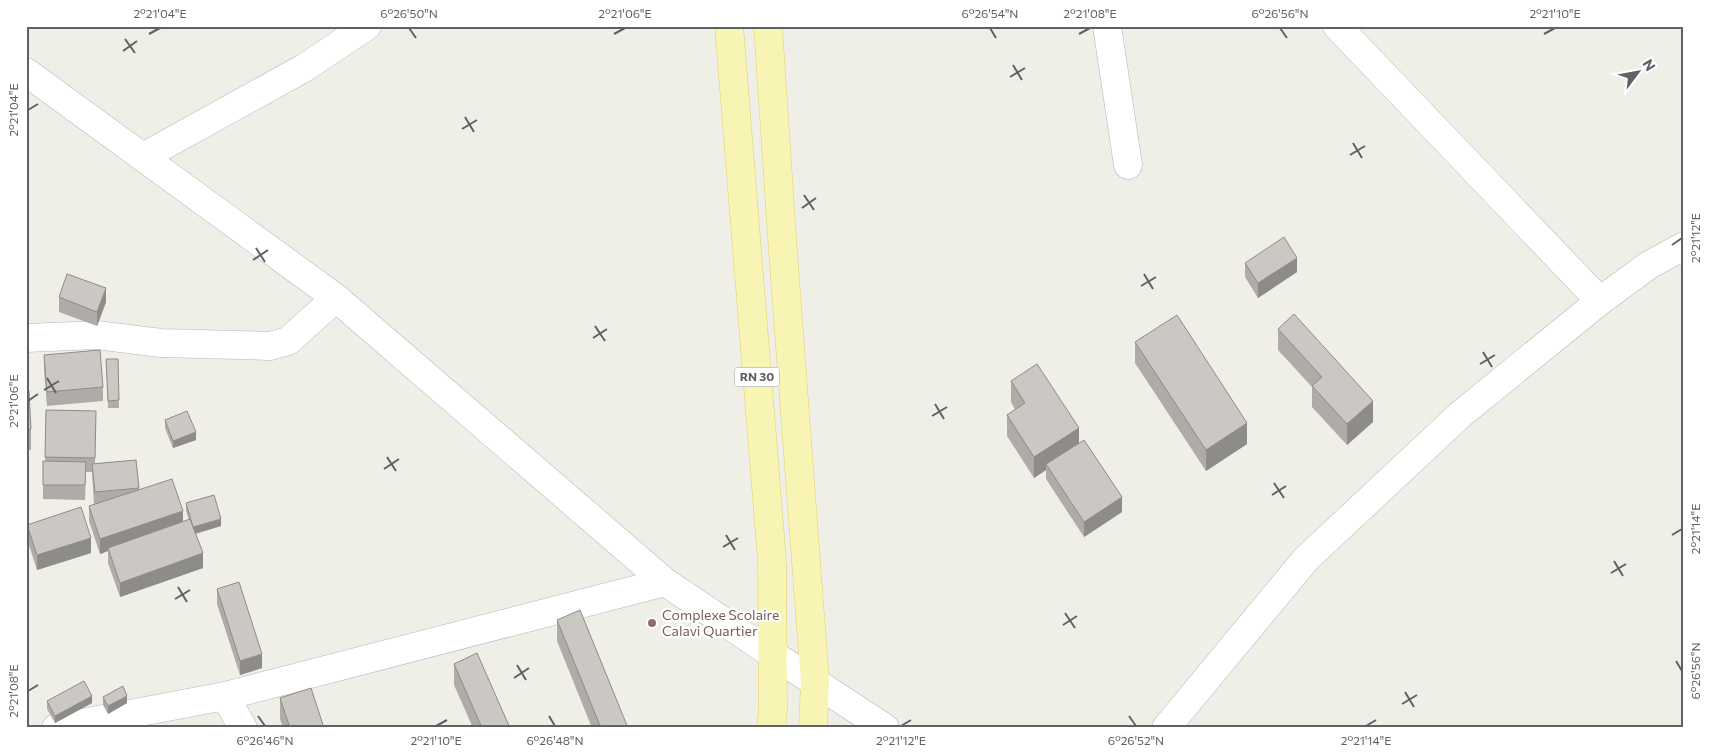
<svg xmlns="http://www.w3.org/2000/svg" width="1710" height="754" font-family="Commissioner,sans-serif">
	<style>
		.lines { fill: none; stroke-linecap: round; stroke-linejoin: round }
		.minor-casing { stroke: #b4b6ba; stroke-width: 29 }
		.secondary-casing { stroke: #b5b8bc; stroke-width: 29 }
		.primary-casing { stroke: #e4cf6a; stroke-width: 29 }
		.minor { stroke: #fff; stroke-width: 28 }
		.secondary { stroke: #fff; stroke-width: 28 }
		.primary { stroke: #f8f4b3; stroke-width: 28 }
		.wall { fill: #afaca8 }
		.shaded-wall { fill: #8e8c88 }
		.building { fill: #cbc8c3; stroke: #8e8c88 }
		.ticks { fill: none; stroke: #5e6165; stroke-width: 2 }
		.education-dot { fill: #8d6e63; stroke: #fff; stroke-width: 2 }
		.labels { text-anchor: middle; stroke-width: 4.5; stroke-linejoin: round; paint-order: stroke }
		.shield { fill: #fff; stroke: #8e9093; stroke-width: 1 }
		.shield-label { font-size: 12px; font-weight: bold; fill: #5e6165 }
		.education-label { font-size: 14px; fill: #785e54; stroke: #fff; text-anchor: start }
		.neatline { fill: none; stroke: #5e6165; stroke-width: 2 }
		.ticks-label { font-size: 12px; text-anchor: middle; fill: #5e6165 }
	</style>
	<rect width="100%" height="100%" fill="#efeee7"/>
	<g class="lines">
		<defs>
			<path id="minor" d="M1107,26L1128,165
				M1337,26L1600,301
				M143,157L304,68L367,26
				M26,338L97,335L161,343L270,346L288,341L336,298
				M772,654L885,728
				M225,696L243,728
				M56,728L225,696L665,582
				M1166,728L1306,559L1461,414L1600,301L1649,265L1684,246"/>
			<path id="secondary" d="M26,72L336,298L665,582L772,654"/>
			<path id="primary" d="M729,26L772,561L773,710L771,728
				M768,26L783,252L815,682L813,728"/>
		</defs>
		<use href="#minor" class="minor-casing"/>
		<use href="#secondary" class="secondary-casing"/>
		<use href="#primary" class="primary-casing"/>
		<use href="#minor" class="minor"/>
		<use href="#secondary" class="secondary"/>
		<use href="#primary" class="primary"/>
	</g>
	<path class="wall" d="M1245,263L1297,272L1258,298L1245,277Z
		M59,297L106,302L97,326L59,312Z
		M1278,329L1373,422L1347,445L1312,407V387L1278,350Z
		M1135,342L1247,444L1206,471L1135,363Z
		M44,355L103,387V401L47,406L44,370Z
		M106,359H118L119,408H108Z
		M1011,381L1079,443L1122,512L1084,537L1046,479V470L1034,478L1007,436V415L1015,409L1011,402Z
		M26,391L31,429V450H26Z
		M46,410L96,411L95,464L136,460L139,490L183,522L189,520L186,511V503L221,526L196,534L203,568L120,597L108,563V551L100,554L89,521V506L94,505L92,472H86L85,500L43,499V461H45Z
		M165,420L196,440L173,448L165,428Z
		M27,525L91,553L37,570L27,539Z
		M217,589L262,668L240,675L217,604Z
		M557,620L628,728H592L557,641Z
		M454,664L510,728H473L454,685Z
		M103,697L127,703L108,714L103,705Z
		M280,698L324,728H283L280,719Z
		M47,701L92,703L55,723L47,709Z"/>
	<path class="shaded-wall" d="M1297,258V272L1258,298V283Z
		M106,288V302L97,326V312Z
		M1373,401V422L1347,445V424Z
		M1247,423V444L1206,471V450Z
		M1079,428V449L1046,464V470L1034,478V457Z
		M196,432V440L173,448V441Z
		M1122,497V512L1084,537V522Z
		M183,511V526L108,548V551L100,554V539Z
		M221,519V526L193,534V527Z
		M91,538V553L37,570V555Z
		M203,553V568L120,597V583Z
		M262,654V668L240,675V661Z
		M92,696V703L55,723V716Z
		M127,696V703L108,714V706Z"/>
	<path class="building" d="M1284,237L1297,258L1258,283L1245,263Z
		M67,274L106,288L97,312L59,297Z
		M1294,314L1373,401L1347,424L1312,386L1322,377L1278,329Z
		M1177,315L1247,423L1206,450L1135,342Z
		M100,350L103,387L47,392L44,355Z
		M106,359H118L119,400L108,401Z
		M1037,364L1079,428L1034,457L1007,415L1025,403L1011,381Z
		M26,391H29L31,429L26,430Z
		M46,410L96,411L95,458L45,457Z
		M187,411L196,432L173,441L165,420Z
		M1084,440L1122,497L1084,522L1046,464Z
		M136,460L139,488L95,492L92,464Z
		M43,461L86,462L85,485H43Z
		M172,479L183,511L100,539L89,506Z
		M214,495L221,519L193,527L186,503Z
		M81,507L91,538L37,555L27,525Z
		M190,519L203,553L120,583L108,548Z
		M239,582L262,654L240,661L217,589Z
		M580,610L628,728H601L557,620Z
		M477,653L510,728H482L454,664Z
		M84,681L92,696L55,716L47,701Z
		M123,686L127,696L108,706L103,697Z
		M311,688L324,728H290L280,698Z"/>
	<path class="ticks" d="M409,28L416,38M990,28L996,38M1280,28L1287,38M149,34L160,28M614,34L625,28M1079,34L1090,28M1544,34L1555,28M125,39L135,53M123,51L137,41M1013,65L1022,80M1010,77L1025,68M28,110L38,104M465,117L474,132M462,129L477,120M1353,143L1362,158M1350,155L1365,146M804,195L814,210M802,208L816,198M1672,245L1682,238M256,248L265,262M253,260L268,250M1144,274L1153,289M1141,286L1156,277M595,326L605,341M593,338L607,329M1483,352L1492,367M1480,364L1495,355M47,378L56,393M44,390L59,381M28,401L38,394M935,404L944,419M932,416L947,407M387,457L396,471M384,469L399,459M1274,483L1284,498M1272,495L1286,486M726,535L735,550M1672,535L1682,529M723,547L738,538M1614,561L1623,576M1611,573L1626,564M178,587L187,602M175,599L190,590M1065,613L1075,628M1063,625L1077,616M1676,661L1682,671M517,665L526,680M514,678L529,668M28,691L38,685M1405,692L1414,707M1402,704L1417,695M258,716L265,726M549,716L555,726M1129,716L1136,726M436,726L447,720M901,726L911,720M1366,726L1376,720"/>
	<circle class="education-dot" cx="652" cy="623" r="5"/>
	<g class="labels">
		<rect class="shield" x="734.5" y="367.5" width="45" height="19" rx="4"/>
		<g class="shield-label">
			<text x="757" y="381">RN 30</text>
		</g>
		<g class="education-label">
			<text x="662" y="620">Complexe Scolaire<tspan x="662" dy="16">Calavi Quartier</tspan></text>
		</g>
	</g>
	<rect width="1710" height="754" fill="none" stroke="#ffffff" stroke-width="55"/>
	<g transform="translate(1638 72) rotate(58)" stroke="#ffffff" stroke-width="4" paint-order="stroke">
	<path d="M0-4L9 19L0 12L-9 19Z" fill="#5e6165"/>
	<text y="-8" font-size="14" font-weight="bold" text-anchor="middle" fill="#5e6165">N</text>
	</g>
	<rect x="28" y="28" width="1654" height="698" class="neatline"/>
	<g class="ticks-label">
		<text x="160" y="18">2°21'04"E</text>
		<text x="409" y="18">6°26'50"N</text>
		<text x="625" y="18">2°21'06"E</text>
		<text x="990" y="18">6°26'54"N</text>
		<text x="1090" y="18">2°21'08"E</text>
		<text x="1280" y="18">6°26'56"N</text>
		<text x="1555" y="18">2°21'10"E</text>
		<text transform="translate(14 110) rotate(-90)" y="4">2°21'04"E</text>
		<text transform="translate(1696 238) rotate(-90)" y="4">2°21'12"E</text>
		<text transform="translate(14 401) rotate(-90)" y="4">2°21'06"E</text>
		<text transform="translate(1696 529) rotate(-90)" y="4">2°21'14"E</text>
		<text transform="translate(1696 671) rotate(-90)" y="4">6°26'56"N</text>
		<text transform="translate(14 691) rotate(-90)" y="4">2°21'08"E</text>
		<text x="265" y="745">6°26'46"N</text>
		<text x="436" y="745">2°21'10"E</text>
		<text x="555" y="745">6°26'48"N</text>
		<text x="901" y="745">2°21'12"E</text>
		<text x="1136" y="745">6°26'52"N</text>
		<text x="1366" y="745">2°21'14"E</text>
	</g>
</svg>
